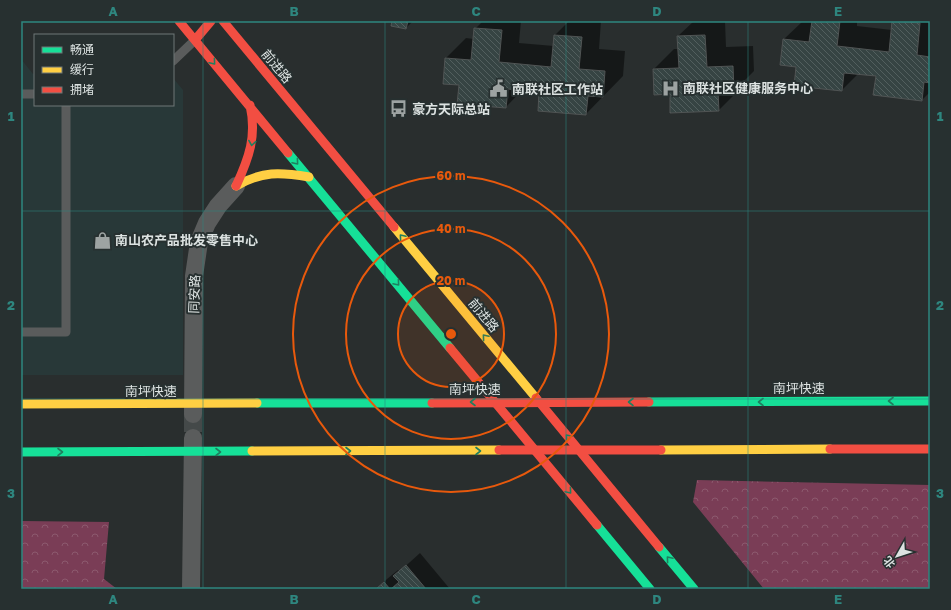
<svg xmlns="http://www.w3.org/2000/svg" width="951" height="610" font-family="'Golos Text','Noto Sans SC',sans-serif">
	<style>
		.built { fill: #283838 }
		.forest { fill: url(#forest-crowns) }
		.shadow { fill: #0007 }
		.building { fill: url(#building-back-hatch); stroke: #505454 }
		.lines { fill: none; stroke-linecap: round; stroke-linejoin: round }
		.street-tunnel { stroke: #444949; stroke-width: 18; stroke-dasharray: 18 9; stroke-linecap: butt }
		.lane { stroke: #5a5c5c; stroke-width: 9 }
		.street { stroke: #5a5c5c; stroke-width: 18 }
		.fast { stroke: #16e098; stroke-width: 9 }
		.slow { stroke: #ffcf43; stroke-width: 9 }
		.jam { stroke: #f24e42; stroke-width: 9 }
		.fast-bridge { stroke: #16e098; stroke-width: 9 }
		.slow-bridge { stroke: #ffcf43; stroke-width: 9 }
		.jam-bridge { stroke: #f24e42; stroke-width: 9 }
		.oneway { stroke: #1f7f5f }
		.grid { fill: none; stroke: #2e867f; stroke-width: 1; stroke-opacity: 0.55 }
		.ring { fill: none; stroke: #e8590c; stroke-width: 2 }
		.labels { text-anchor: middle; stroke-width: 4; stroke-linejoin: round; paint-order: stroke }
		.street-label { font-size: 13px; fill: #dce2e1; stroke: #273030 }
		.poi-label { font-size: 13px; font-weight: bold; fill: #dce2e1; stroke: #273030; text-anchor: start }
		.centre { fill: #e8590c; stroke: #273030; stroke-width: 2 }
		.ring-label { font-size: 12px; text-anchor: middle; font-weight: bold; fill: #e8590c; stroke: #273030; stroke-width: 4; stroke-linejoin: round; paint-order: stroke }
		.neatline { fill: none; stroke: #2e867f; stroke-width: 1.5 }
		.grid-label { font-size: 13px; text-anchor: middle; font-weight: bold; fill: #2e867f }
	</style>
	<defs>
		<pattern id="forest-crowns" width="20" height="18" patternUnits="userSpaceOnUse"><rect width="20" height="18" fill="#7a3d56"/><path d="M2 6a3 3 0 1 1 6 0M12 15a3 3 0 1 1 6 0" fill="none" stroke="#8c596e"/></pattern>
		<pattern id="building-back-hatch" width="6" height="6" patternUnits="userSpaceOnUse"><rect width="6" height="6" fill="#364443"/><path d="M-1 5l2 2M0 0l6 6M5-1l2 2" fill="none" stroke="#525f5e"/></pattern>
	</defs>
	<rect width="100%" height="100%" fill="#292e2e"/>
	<path class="built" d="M21,59L33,74L35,73V105H173V78L183,90V375H21Z"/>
	<path class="forest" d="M697,480L930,485V589H764L693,502Z
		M21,521L109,522L104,579L117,589H21Z"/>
	<path class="shadow" d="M393,21H413L406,28Z
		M483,21H521L519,43L554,46L555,35L569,21H601L599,49L625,51L623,76L586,114L540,91L523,89L506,107L460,84L446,58L466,38L474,39L475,29Z
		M694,21H725L726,47L753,46L754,71L739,86V90L719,110L671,93L654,69L674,49H679L678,36Z
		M803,21H857V26L892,30L893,21H930V92L922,100L877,75L859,73L842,90L797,66L784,39Z
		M420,553L450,589H377L387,579L398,570L400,571Z"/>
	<path class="building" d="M392,21H408L406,29L391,26Z
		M812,21H840L837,46L889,52L892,21L920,23L917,55L930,57V83L924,82L922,101L873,95L876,76L844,73L842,91L794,86L796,67L780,65L783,39L809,42Z
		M474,28L502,30L499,62L551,67L554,35L582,37L579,69L605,71L603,97L588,96L586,115L538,111L539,92L508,89L506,108L457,104L459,85L443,84L445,58L471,60Z
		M705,35L707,67L733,66L734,92H718L719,111L670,113V94L654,95L653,69L679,68L677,36Z
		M406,565L426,589H391L399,582L393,576Z
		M384,582L390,589H376Z"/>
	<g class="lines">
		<path class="street-tunnel" d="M193,414V438"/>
		<path class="lane" d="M173,61L195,40
			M21,94H35
			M21,332H66V105"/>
		<path class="street" d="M193,414L194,276L199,242L207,223L218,206L236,186
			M191,589L193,438"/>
		<path class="fast" d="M288,153L450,348
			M597,525L650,589
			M659,547L694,589"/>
		<path class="slow" d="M236,186C262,171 280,172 309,177
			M394,227L536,398"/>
		<path class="jam" d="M179,21L288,153
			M223,21L394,227
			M195,40L211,21
			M236,186C249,158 257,136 250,105
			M450,348L597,525
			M536,398L659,547"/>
		<path class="fast-bridge" d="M649,402L930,401
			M257,403H432
			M21,452L252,451"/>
		<path class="slow-bridge" d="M21,404L257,403
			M661,450L830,449
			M252,451L499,450"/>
		<path class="jam-bridge" d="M432,403L649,402
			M830,449H930
			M499,450H661"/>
	</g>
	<defs><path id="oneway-chevron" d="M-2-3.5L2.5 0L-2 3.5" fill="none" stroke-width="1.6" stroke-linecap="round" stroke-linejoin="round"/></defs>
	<g class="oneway">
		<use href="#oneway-chevron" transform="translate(213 62) rotate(50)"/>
		<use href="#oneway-chevron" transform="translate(252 143) rotate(99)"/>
		<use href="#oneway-chevron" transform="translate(296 162) rotate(50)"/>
		<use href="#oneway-chevron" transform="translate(402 237) rotate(-130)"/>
		<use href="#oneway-chevron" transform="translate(397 283) rotate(50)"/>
		<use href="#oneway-chevron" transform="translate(485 337) rotate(-130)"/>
		<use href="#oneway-chevron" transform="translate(891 401) rotate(180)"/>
		<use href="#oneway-chevron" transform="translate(473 402) rotate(180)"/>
		<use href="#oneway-chevron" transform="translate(631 402) rotate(180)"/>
		<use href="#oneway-chevron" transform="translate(761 402) rotate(180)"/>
		<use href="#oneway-chevron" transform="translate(568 437) rotate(-130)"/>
		<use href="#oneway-chevron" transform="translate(348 451)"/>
		<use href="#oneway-chevron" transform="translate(478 451)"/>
		<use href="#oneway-chevron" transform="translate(60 452)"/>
		<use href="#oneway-chevron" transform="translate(218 452)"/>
		<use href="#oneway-chevron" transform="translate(569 491) rotate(50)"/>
		<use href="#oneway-chevron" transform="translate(669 559) rotate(-130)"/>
	</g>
	<path class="grid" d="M203,21V589M385,21V589M566,21V589M748,21V589M21,211H930M21,399H930"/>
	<circle cx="451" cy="334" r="53" fill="#e8590c" fill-opacity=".12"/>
	<g class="ring">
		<circle cx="451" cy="334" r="53"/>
		<circle cx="451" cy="334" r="105"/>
		<circle cx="451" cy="334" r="158"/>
	</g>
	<defs>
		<symbol id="hospital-bare" viewBox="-9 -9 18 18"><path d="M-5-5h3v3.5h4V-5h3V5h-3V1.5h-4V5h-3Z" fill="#9da3a2" stroke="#273030" stroke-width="2.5" paint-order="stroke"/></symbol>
		<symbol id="civic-bare" viewBox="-9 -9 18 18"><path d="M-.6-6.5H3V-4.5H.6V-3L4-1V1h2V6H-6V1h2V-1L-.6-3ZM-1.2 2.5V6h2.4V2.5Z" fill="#9da3a2" stroke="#273030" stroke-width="2.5" paint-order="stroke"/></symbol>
		<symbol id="bus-bare" viewBox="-9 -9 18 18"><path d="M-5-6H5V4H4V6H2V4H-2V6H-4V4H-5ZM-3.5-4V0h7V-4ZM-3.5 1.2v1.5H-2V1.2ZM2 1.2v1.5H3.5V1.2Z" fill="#9da3a2" stroke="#273030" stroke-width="2.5" paint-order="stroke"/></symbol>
		<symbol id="shop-bare" viewBox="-9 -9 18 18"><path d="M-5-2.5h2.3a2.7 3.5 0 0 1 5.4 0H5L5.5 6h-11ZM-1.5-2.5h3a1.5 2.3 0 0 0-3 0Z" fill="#9da3a2" stroke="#273030" stroke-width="2.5" paint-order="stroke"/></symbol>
	</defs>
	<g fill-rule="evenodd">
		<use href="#hospital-bare" x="658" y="76" width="25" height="25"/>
		<use href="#civic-bare" x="486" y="76" width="25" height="25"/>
		<use href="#bus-bare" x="386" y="96" width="25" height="25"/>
		<use href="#shop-bare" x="90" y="228" width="25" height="25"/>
	</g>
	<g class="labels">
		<g class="street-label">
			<text transform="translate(277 66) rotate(50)" y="5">前进路</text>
			<text transform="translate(194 294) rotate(-88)" y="5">同安路</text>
			<text transform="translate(484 315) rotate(50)" y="5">前进路</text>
			<text x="799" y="393">南坪快速</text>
			<text x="475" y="394">南坪快速</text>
			<text x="151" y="396">南坪快速</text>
		</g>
		<g class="poi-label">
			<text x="683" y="93">南联社区健康服务中心</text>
			<text x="512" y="94">南联社区工作站</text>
			<text x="412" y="114">豪方天际总站</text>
			<text x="115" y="245">南山农产品批发零售中心</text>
		</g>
	</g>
	<circle cx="451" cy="334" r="6" class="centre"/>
	<g class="ring-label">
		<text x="451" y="180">60 m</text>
		<text x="451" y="233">40 m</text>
		<text x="451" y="285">20 m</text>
	</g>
	<rect width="951" height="610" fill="none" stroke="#273030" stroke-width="44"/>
	<rect x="34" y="34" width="140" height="72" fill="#273030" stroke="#6f7777"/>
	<rect x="42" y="47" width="20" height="6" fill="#16e098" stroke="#6f7777"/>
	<text x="70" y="54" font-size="12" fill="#dce2e1">畅通</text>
	<rect x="42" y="67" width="20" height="6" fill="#ffcf43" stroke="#6f7777"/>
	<text x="70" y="74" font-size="12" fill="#dce2e1">缓行</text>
	<rect x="42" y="87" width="20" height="6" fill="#f24e42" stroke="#6f7777"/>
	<text x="70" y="94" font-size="12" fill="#dce2e1">拥堵</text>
	<g transform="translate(897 556) rotate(231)" stroke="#273030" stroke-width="3" paint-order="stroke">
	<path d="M0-3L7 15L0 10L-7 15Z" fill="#dce2e1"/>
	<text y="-6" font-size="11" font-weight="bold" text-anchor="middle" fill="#dce2e1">北</text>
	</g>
	<rect x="22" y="22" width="907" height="566" class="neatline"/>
	<g class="grid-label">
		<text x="113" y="16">A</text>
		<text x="294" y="16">B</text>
		<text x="476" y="16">C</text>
		<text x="657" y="16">D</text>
		<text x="838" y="16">E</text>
		<text x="11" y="121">1</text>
		<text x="940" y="121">1</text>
		<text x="11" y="310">2</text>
		<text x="940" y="310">2</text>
		<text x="11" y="498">3</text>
		<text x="940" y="498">3</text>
		<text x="113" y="604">A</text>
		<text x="294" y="604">B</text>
		<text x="476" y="604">C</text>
		<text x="657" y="604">D</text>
		<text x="838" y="604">E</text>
	</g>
</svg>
